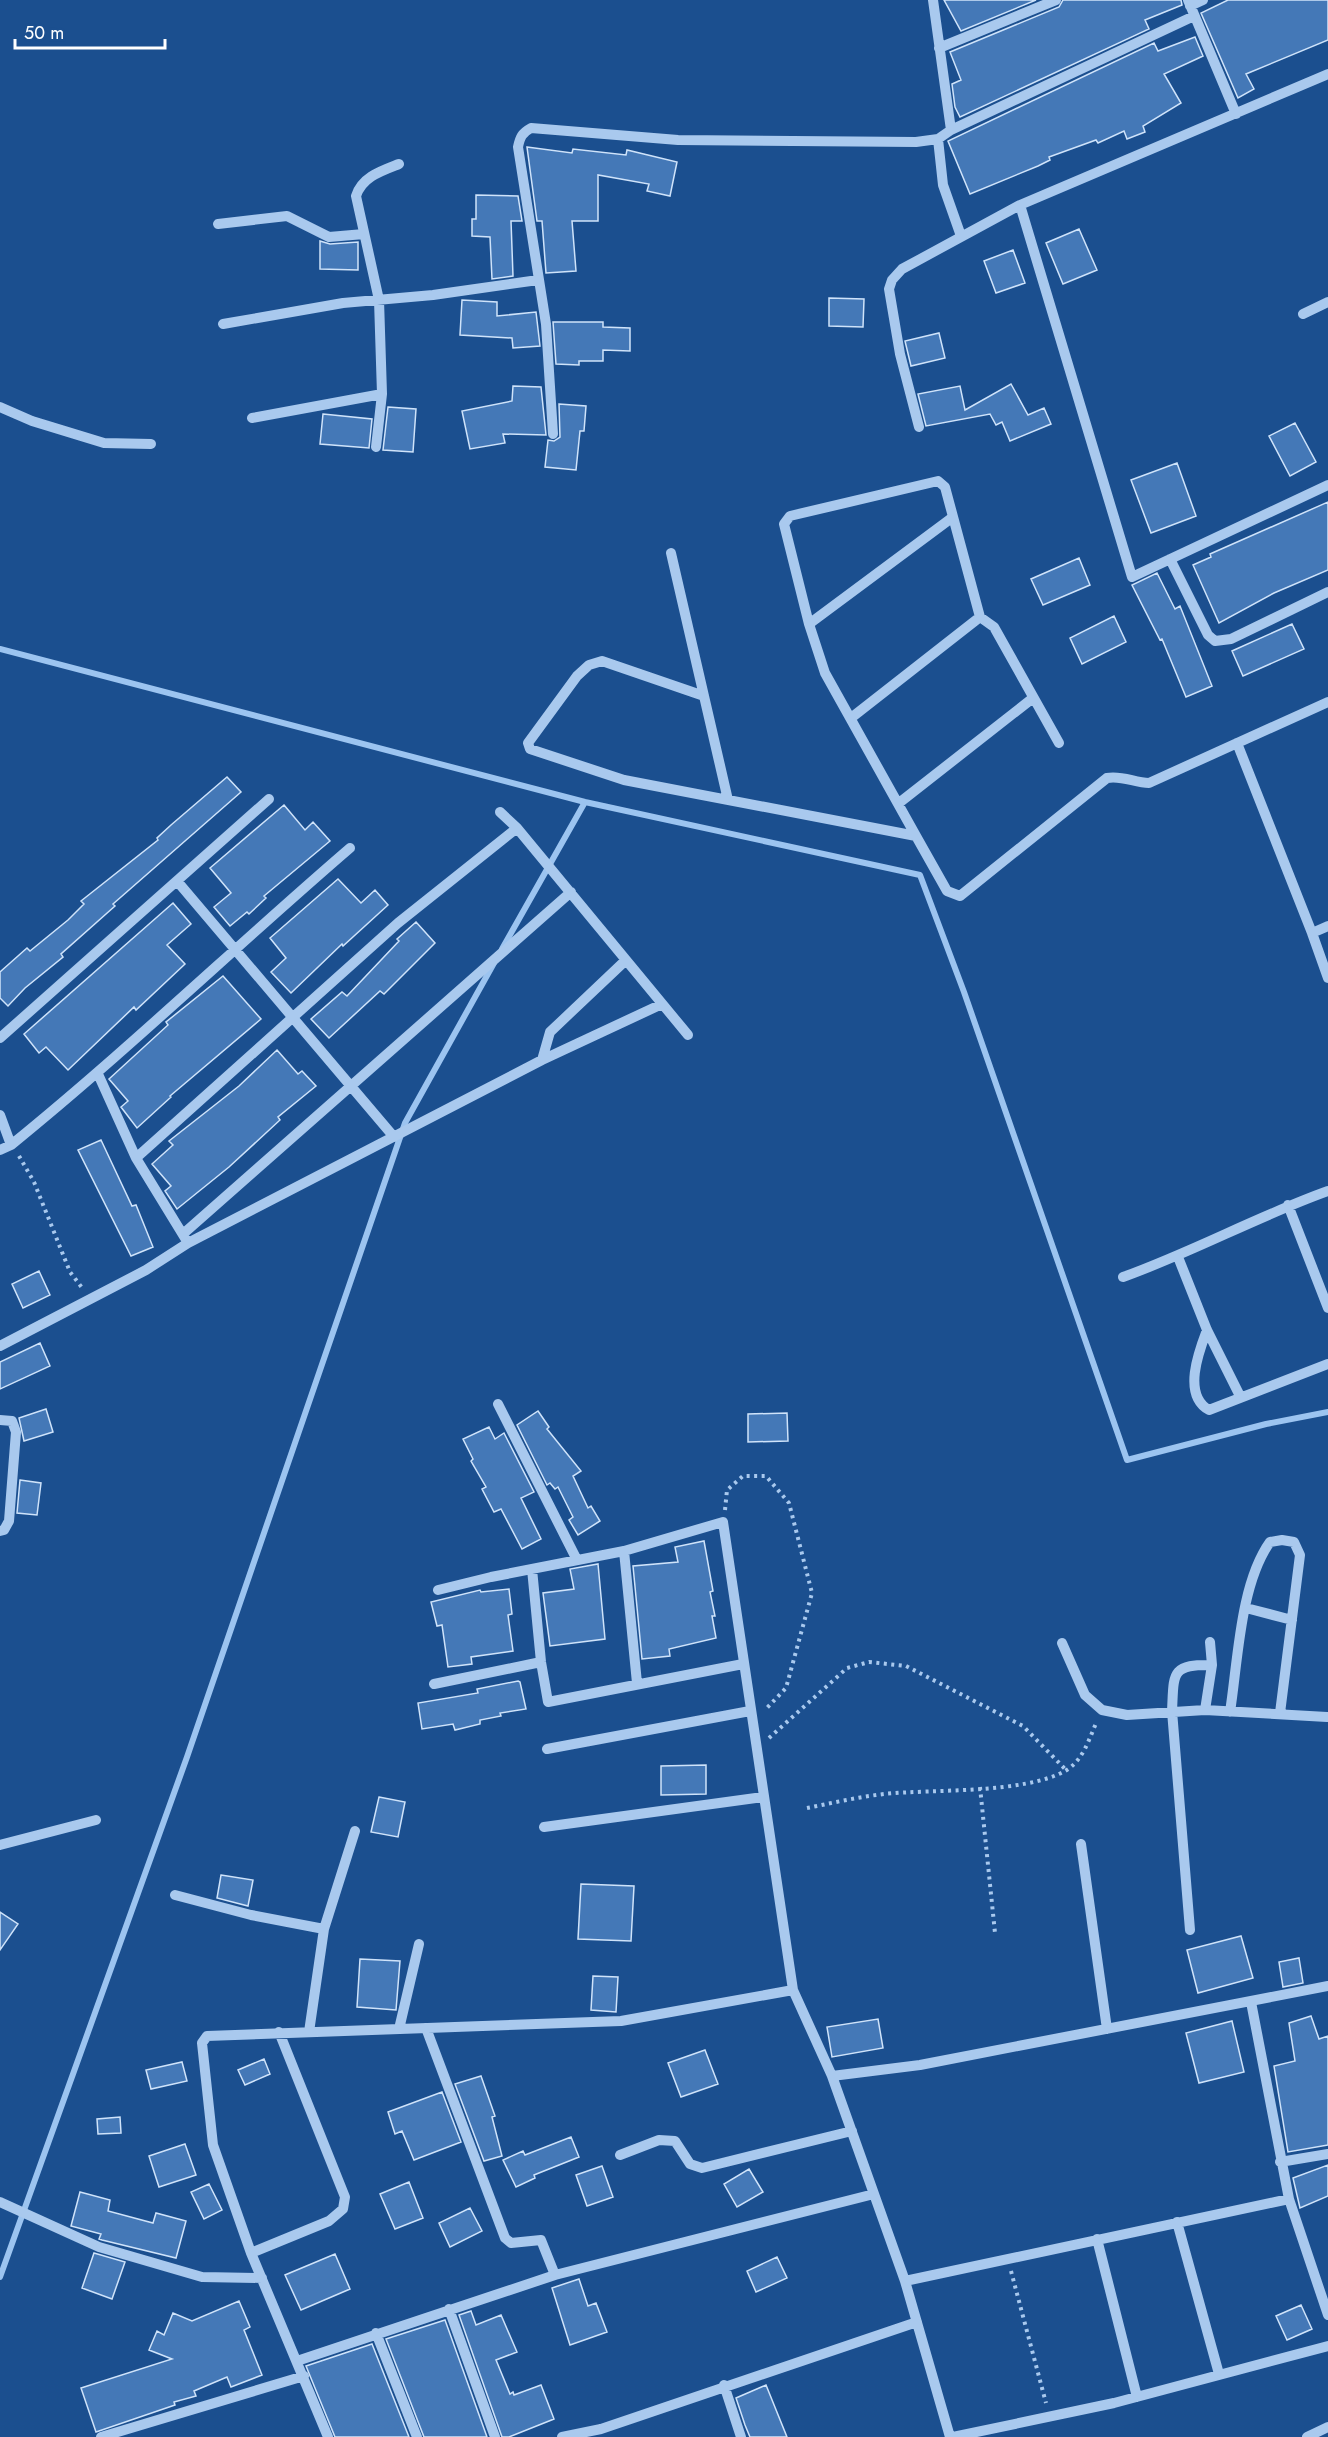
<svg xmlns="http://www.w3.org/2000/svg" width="1328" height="2437" font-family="Jost,sans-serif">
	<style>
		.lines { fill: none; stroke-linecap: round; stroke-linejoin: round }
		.stream { stroke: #9cc4f0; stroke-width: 6 }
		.building { fill: #4478b7; stroke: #cfe3fa; stroke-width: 1.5 }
		.path { stroke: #a9c9ee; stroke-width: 4; stroke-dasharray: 3 4.5; stroke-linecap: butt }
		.minor { stroke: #a9c9ee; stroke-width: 10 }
	</style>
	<rect width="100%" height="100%" fill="#1b4f8f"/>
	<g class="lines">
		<path class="stream" d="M0,649L585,802L920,875L964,992L1127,1460L1266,1424L1328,1412
			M502,949L585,802
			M0,2277L187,1757L405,1123L494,963"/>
	</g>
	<path class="building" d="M944,0H1036L961,31Z
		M1063,0H1181L1182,5L1145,20L1149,29L960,117L955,107L952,84L961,80L950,52L1059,7Z
		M1228,0H1328V40L1246,74L1254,89L1238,98L1201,13Z
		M1195,37L1203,56L1164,74L1181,103L1143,126L1145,132L1127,139L1124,131L1098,143L1096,140L1049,157L1050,160L1038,166L970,194L948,141L1154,43L1158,51Z
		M527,147L572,153L573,149L626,155L627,150L677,162L670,196L647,191L649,184L598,175V221H572L576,271L546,273L542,221H537Z
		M476,195L518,196L522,221H511L513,276L492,279L490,237L472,236V219H476Z
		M1079,229L1097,270L1063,284L1046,243Z
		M320,241L330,244L358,242V270L320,269Z
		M1013,250L1025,283L996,293L984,261Z
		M829,298L864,299L863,327L829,326Z
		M462,300L497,302V316L536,312L540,346L513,348L512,338L460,335Z
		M553,322H603V327L630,328V351L603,350V361H579V365L556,364Z
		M939,333L945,358L911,366L905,341Z
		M1011,384L1028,415L1044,408L1051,424L1010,441L1002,422L996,425L990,414L926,426L918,394L960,386L965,410Z
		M513,386L541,387L546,435L503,434L505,443L470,449L462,411L512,401Z
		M559,404L586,406L584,431H580L576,470L545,467L548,440L554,441L560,437Z
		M388,407L416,409L413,452L383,450Z
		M323,414L372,419L369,448L320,444Z
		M1295,423L1316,462L1290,476L1269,436Z
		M1177,463L1196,516L1151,533L1131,480Z
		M1328,502V570L1274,593L1219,623L1193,565L1211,557L1210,554Z
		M1079,558L1090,585L1043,605L1031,579Z
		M1157,573L1175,609L1180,606L1212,686L1186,697L1162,639L1160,640L1132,585Z
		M1114,616L1126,642L1082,664L1070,638Z
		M1292,624L1304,649L1243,676L1232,651Z
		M227,777L241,792L113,904L115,906L61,954L63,957L25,988L8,1006L0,998V972L27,948L30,951L68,920L84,904L81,901L158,840L157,838L171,825Z
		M284,805L305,830L313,822L330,841L264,896L266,898L249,914L247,912L230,926L214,907L231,893L210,868Z
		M338,879L361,903L375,890L388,905L343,946L342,944L291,993L271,972L286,958L270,938Z
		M173,903L191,924L167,945L185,964L136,1010L134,1007L68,1070L46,1047L39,1053L24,1034Z
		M416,922L435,943L384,994L380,991L329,1038L311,1019L342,992L347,996L399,941L397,939Z
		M223,976L261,1019L170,1096L171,1097L137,1128L121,1107L128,1101L109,1079L168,1025L166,1022Z
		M277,1050L298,1074L302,1071L316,1086L278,1117L280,1120L229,1167L177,1209L165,1191L171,1186L152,1164L173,1145L169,1141L239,1086Z
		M101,1140L132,1206L136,1205L153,1247L131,1256L78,1150Z
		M39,1271L50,1295L23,1308L12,1284Z
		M40,1343L50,1366L0,1389V1362Z
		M46,1409L53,1432L24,1441L19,1418Z
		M538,1411L549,1427L547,1429L581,1471L573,1476L588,1508L591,1506L600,1521L578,1535L569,1520L573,1517L558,1487L555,1489L550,1483L547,1485L517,1425Z
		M787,1413L788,1441L748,1442V1414Z
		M489,1427L495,1439L504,1433L534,1492L521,1498L541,1539L522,1549L501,1509L494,1512L482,1489L486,1487L471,1461L473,1459L463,1439Z
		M20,1480L41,1483L37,1515L17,1513Z
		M704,1541L713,1591L710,1592L715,1616H712L716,1638L669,1649L670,1656L642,1659L633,1566L678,1562L675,1547Z
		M598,1564L605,1639L550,1646L543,1593L574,1589L570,1569Z
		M509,1589L512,1614L508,1615L513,1651L471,1657L472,1664L448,1667L442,1625L437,1626L431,1602L480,1590L481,1592Z
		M518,1681L520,1682L526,1709L500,1713L501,1716L480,1720V1724L455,1730L453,1724L422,1729L418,1703L478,1693L477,1689Z
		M706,1765V1794L661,1795V1766Z
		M379,1797L405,1802L398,1837L371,1832Z
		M221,1875L253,1880L248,1906L217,1898Z
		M581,1884L634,1886L631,1941L578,1939Z
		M0,1912L18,1924L0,1950Z
		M1241,1936L1253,1978L1198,1993L1187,1950Z
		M1299,1958L1303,1983L1283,1987L1279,1962Z
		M360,1959L400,1961L396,2010L357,2007Z
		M593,1976L618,1977L616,2012L591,2010Z
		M1311,2016L1319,2039L1328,2036V2145L1288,2152L1274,2066L1295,2061L1289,2023Z
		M878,2019L883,2048L832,2057L827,2027Z
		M1232,2021L1244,2072L1199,2083L1186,2033Z
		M705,2050L718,2084L681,2097L668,2063Z
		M264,2059L270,2074L245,2085L238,2070Z
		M182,2062L187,2081L151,2089L146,2070Z
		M481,2076L495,2116L492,2117L502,2156L484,2161L455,2084Z
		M442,2092L461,2142L414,2160L402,2131L395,2134L388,2112Z
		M120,2117L121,2133L98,2134L97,2119Z
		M571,2137L579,2157L534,2175L535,2178L516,2187L503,2160L523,2151L525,2155Z
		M185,2144L196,2175L159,2187L149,2156Z
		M1328,2165V2196L1300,2208L1293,2178Z
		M602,2166L613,2197L587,2206L576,2175Z
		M749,2169L763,2192L737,2207L724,2184Z
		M409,2182L423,2218L395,2229L380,2194Z
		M209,2184L222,2210L204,2219L191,2192Z
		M80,2192L110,2200L108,2211L153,2223L156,2213L186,2221L176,2258L102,2240L99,2239L101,2234L71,2226Z
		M470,2208L482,2231L450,2247L439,2223Z
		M94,2253L125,2262L112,2299L82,2288Z
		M335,2254L350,2289L301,2310L285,2275Z
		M777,2257L787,2278L756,2292L747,2271Z
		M579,2279L588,2306L596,2303L607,2332L570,2345L552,2288Z
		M239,2301L250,2327L244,2330L262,2375L231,2387L227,2377L194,2391L196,2396L174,2402L175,2405L96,2432L81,2388L172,2359L149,2350L157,2331L164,2335L173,2313L192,2321Z
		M1301,2305L1312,2329L1287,2340L1276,2316Z
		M471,2311L476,2325L501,2315L517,2352L496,2360L510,2394L513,2392L514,2395L541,2385L554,2419L509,2437H502L459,2315Z
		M445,2320L487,2437H424L386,2339Z
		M372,2344L409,2437H335L306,2366Z
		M766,2385L787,2437H750L745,2425L736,2398Z"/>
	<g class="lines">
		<path class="path" d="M19,1156L34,1182L70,1272L83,1289
			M725,1510L727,1490L743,1476H766L789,1503L812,1593L786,1688L765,1710
			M769,1738L847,1668L869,1662L906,1666L1023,1726L1066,1770
			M980,1787L995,1933
			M807,1808C832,1803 858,1797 884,1794C933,1789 1023,1794 1065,1771C1083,1761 1089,1739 1097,1721
			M1011,2271L1046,2403"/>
		<path class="minor" d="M933,0L951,130
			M1188,0L1236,114
			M1190,6L1203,0
			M939,48L1056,0
			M1020,205L1132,577L1328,485
			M218,224L287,216L329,237L364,234
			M961,236L943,185L938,139L951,130L1194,16
			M1303,314L1328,302
			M223,324L343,303L433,295L538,280
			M0,407L32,421L104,443L151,444
			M252,418L382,394
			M919,427L900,354L889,289L892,280L902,269L1020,205L1328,74
			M553,434L546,324L518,147C520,137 522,133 531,128L678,140L916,142L938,139
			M376,447L382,394L379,300L356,196C362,177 381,171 399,164
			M671,553L728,800
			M1170,559L1208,635L1215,641L1231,639L1328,592
			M809,624L953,517
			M704,696L602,661L589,665L577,676L528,743L530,749L624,780L916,836L947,891L960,896L1107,778C1122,775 1135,783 1149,783L1328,702
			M851,718L980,617
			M1237,743L1312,933
			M899,803L1033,698
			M500,812L517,828L688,1035
			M916,836L825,673L809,624L784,524L790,516L938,481L945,487L980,617L994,627L1059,743
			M177,881L394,1137
			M1328,926L1312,933L1328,978
			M0,1038L269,799
			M542,1060L550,1032L626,960
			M0,1115L11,1145
			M0,1150L11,1145C128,1050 236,946 350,848
			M136,1158L398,923L517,828
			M1288,1205L1328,1308
			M183,1234L571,892
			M188,1243L542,1060L662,1004
			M1178,1257L1207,1330L1240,1396
			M1123,1277C1193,1252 1258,1216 1328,1191
			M1207,1330C1199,1351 1182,1395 1209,1410L1328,1364
			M0,1346L146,1270L188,1243L136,1158L98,1074
			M498,1404L577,1560
			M0,1420L12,1421L16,1432L9,1521L4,1530L0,1531
			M624,1551L637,1683
			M532,1569L541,1662L548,1702L743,1664
			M438,1590L491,1577L624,1551L723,1522L793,1990L832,2076L905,2281L950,2437
			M1246,1608L1292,1620
			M1062,1643L1085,1695L1102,1710L1127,1715L1205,1710L1327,1717
			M434,1684L541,1662
			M1205,1710L1212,1665L1210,1642
			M1230,1712C1238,1661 1240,1584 1270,1542L1282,1540L1294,1542L1300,1555L1280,1713
			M547,1749L750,1711
			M544,1827L763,1797
			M1081,1844L1107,2029
			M0,1845L96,1820
			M175,1895L251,1915L324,1929
			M1190,1930L1172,1711C1174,1674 1170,1664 1212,1665
			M1251,2002L1289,2199L1328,2315
			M426,2028L505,2238L511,2243L541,2240L555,2275
			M399,2029L419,1944
			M309,2032L324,1929L355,1831
			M832,2076L920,2065L1328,1986
			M620,2155L659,2140L675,2141L690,2164L702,2168L852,2131
			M1280,2162L1328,2154
			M0,2202L99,2247L202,2277L262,2278
			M1177,2222L1219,2374
			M1097,2239L1137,2397
			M251,2253L329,2221L343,2209L345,2197L279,2032
			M905,2281L1289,2199
			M449,2309L495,2437
			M376,2333L417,2437
			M297,2361L555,2275L874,2194
			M724,2385L741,2437
			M101,2437L304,2376
			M328,2437L251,2253L213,2145L202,2043L207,2036L621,2021L793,1990
			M562,2437L601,2429L917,2322
			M953,2437L1114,2403L1328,2346
			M1307,2437L1328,2427"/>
	</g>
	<path d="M15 39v9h150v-9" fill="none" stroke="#ffffff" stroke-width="3"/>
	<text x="24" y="39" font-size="18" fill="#ffffff" stroke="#1b4f8f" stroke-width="4.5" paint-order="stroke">50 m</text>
</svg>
